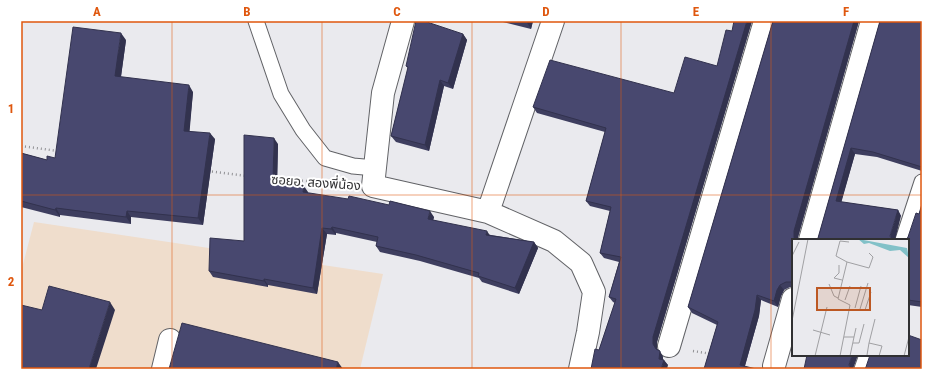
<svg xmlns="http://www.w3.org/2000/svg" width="943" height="390" font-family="'Roboto Condensed','Noto Sans Thai',sans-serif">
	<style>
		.industrial { fill: #efddcc }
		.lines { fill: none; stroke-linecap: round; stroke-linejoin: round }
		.lane-casing { stroke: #616266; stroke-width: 17 }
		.street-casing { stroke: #616266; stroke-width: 24 }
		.path { stroke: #919194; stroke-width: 2.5; stroke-dasharray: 1 3; stroke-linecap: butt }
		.lane { stroke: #fff; stroke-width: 15 }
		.street { stroke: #fff; stroke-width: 22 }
		.wall { fill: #3e3e5f }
		.shaded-wall { fill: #32324e }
		.building { fill: #48486f; stroke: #32324e }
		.grid { fill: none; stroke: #df570e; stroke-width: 1; stroke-opacity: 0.55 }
		.labels { text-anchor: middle; stroke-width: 4; stroke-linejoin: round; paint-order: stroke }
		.street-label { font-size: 13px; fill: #303032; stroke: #fff }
		.inset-road { fill: none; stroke: #a0a0a3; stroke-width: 1 }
		.view { fill: #bc5823; fill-opacity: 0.15; stroke: #bc5823; stroke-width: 2 }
		.inset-edge { fill: none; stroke: #303032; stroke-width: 2 }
		.neatline { fill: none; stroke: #df570e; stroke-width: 1.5 }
		.grid-label { font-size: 13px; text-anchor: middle; font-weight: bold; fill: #df570e }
	</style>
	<rect width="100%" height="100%" fill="#eaeaee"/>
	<path class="industrial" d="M34,222L383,274L360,369H21V272Z"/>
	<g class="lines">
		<defs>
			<path id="lane" d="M256,21L281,94L303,130L325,158L353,166L375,168
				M903,240L922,182
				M862,369L867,355"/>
			<path id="street" d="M403,21L383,93L373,186L488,212L554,241L581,263L594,292L588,332L580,369
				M488,212L553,21
				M810,240L872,21
				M669,346L765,21
				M774,366L793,299
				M163,369L170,340"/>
		</defs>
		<use href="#lane" class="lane-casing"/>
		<use href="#street" class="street-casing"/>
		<path class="path" d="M21,146L58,151
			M208,171L247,176
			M274,179L325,182
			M693,351L712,354"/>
		<use href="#lane" class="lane"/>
		<use href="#street" class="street"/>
	</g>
	<path class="wall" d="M499,21H533L531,29Z
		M752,21L657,342V349L663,357V360L668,365L599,350L615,303L613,302L609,297L619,262L604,258L600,253L610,211L590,206L586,201L605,132L537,113L533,107L674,93L717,66L732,31Z
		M773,21H859L798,237V240H793V287H790L784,290L781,296L778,307L761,300L759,316L745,366L704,369L717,325L692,313L688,307Z
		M880,21H922V171L877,157L855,154L841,202L898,210L901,216L818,238Z
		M463,34L467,40L453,89L444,86L429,151L396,142L391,136L408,68L406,66Z
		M126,40L121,77L193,92L189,132L215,139L203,225L131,217V224L60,215V217L21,207V153L47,160L55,158Z
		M278,144L277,182L308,192V193L434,217L433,220L491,235L534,242L538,248L519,294L482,282L479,278L420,261L380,252L376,246L377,242L336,233V235L327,234L317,294L268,285V287L213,277L209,271L244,241Z
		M922,204V307L908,305V237L919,214Z"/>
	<path class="shaded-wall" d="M526,21H533L531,29Z
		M747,21H752L657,342V349L660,351L663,357V364L659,359L656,349L653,344V337Z
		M854,21H859L798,237V240H795L794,237V231Z
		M121,33L126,40L120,83L115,76Z
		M463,34L467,40L453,89L448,83Z
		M440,80L444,86L429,151L425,145Z
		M189,85L193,92L189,138L184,131Z
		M210,133L215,139L203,225L198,218Z
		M274,138L278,144L277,188L273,182Z
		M851,148L855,154L840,207L836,201Z
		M304,186L308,192L307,198L303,192Z
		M56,208L60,215V217L55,210Z
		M898,210L901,216L895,240H892L890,236Z
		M127,211L131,217V224L126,217Z
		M430,211L434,217L432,225L428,219Z
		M332,227L336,233V235L331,229Z
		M322,228L327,234L317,294L313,288Z
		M487,231L491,237L486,235Z
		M534,242L538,248L519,294L515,288Z
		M264,279L268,285V287L264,281Z
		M780,285L784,290L781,296L778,307L774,301L777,290Z
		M757,295L761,300L759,316L744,369L740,365Z
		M110,302L115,310L96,369H89Z
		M852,355H858L853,369H851L849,365Z
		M664,360L668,365L667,369H661Z
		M338,362L343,369H336Z"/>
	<path class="building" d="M416,21H424L463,34L448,83L440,80L425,145L391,136L408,67L406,66Z
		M734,21H747L653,337V344L656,349L660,351L659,359L664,360L661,369H591L595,349L599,350L616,299L609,297L621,257L600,253L611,207L586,201L606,128L533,107L550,60L674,93L685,57L717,66L726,30L732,31Z
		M773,21H854L794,231V237L795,240H793V282H786L780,285L777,290L774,301L757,295L755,310L740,365L756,369H704L718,322L688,307Z
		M880,21H922V167L873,152L851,148L836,201L898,210L890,236L892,240H817L818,238Z
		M73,27L121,33L115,76L189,85L184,131L210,133L198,218L127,211L126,217L56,208L55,210L21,201V153L47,160V156L55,158Z
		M244,135L274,138L273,182L304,186L303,192L348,199L349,196L389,205L390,201L430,211L428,219L487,231L486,235L534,242L515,288L478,276L479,273L416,255L376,246L378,237L332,227L331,229L322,228L313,288L264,279V281L209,271L210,238L244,241Z
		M922,204V302L908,300V240H906L908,237L916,213L919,214Z
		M49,286L110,302L89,369H21V305L42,310Z
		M182,323L338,362L336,369H169Z
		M908,335L922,340V369H865L866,367L870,355H908Z
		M807,355H852L849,365L851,369H804Z"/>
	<path class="grid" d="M172,21V369M322,21V369M472,21V369M621,21V369M771,21V369M21,195H922"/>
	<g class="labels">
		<g class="street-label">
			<text transform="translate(316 182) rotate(4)" y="5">ซอยอ. สองพี่น้อง</text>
		</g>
	</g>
	<g transform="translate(792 239)">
		<rect width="117" height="117" fill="#eaeaee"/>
		<path d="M66,0L115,9L117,19L108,11L98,12L77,4L72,5Z" fill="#82c1c8"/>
		<path class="inset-road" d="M0,17L7,3M55,23L77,29L81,18L77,14M47,26V34L42,39L50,41M37,45L42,57L46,59M53,61L58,47M63,69L69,47M68,70L76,44M73,71L79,53M83,80L77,104L90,107L87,117M0,82L16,0M21,91L38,96M52,98H62L64,89M61,104H67L72,85M75,116L77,104M23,117L35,68M48,117L58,66L46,60L55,23L44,17L48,2L57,3M58,117L62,98M112,117L117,98"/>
		<path class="view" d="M25,49H78V71H25Z"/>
		<rect width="117" height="117" class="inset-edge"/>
	</g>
	<rect width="943" height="390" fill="none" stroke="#ffffff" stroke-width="44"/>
	<rect x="22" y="22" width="899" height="346" class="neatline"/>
	<g class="grid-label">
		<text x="97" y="16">A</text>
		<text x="247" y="16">B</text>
		<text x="397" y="16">C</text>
		<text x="546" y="16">D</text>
		<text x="696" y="16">E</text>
		<text x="846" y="16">F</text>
		<text x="11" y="113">1</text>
		<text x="11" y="286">2</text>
	</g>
</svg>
